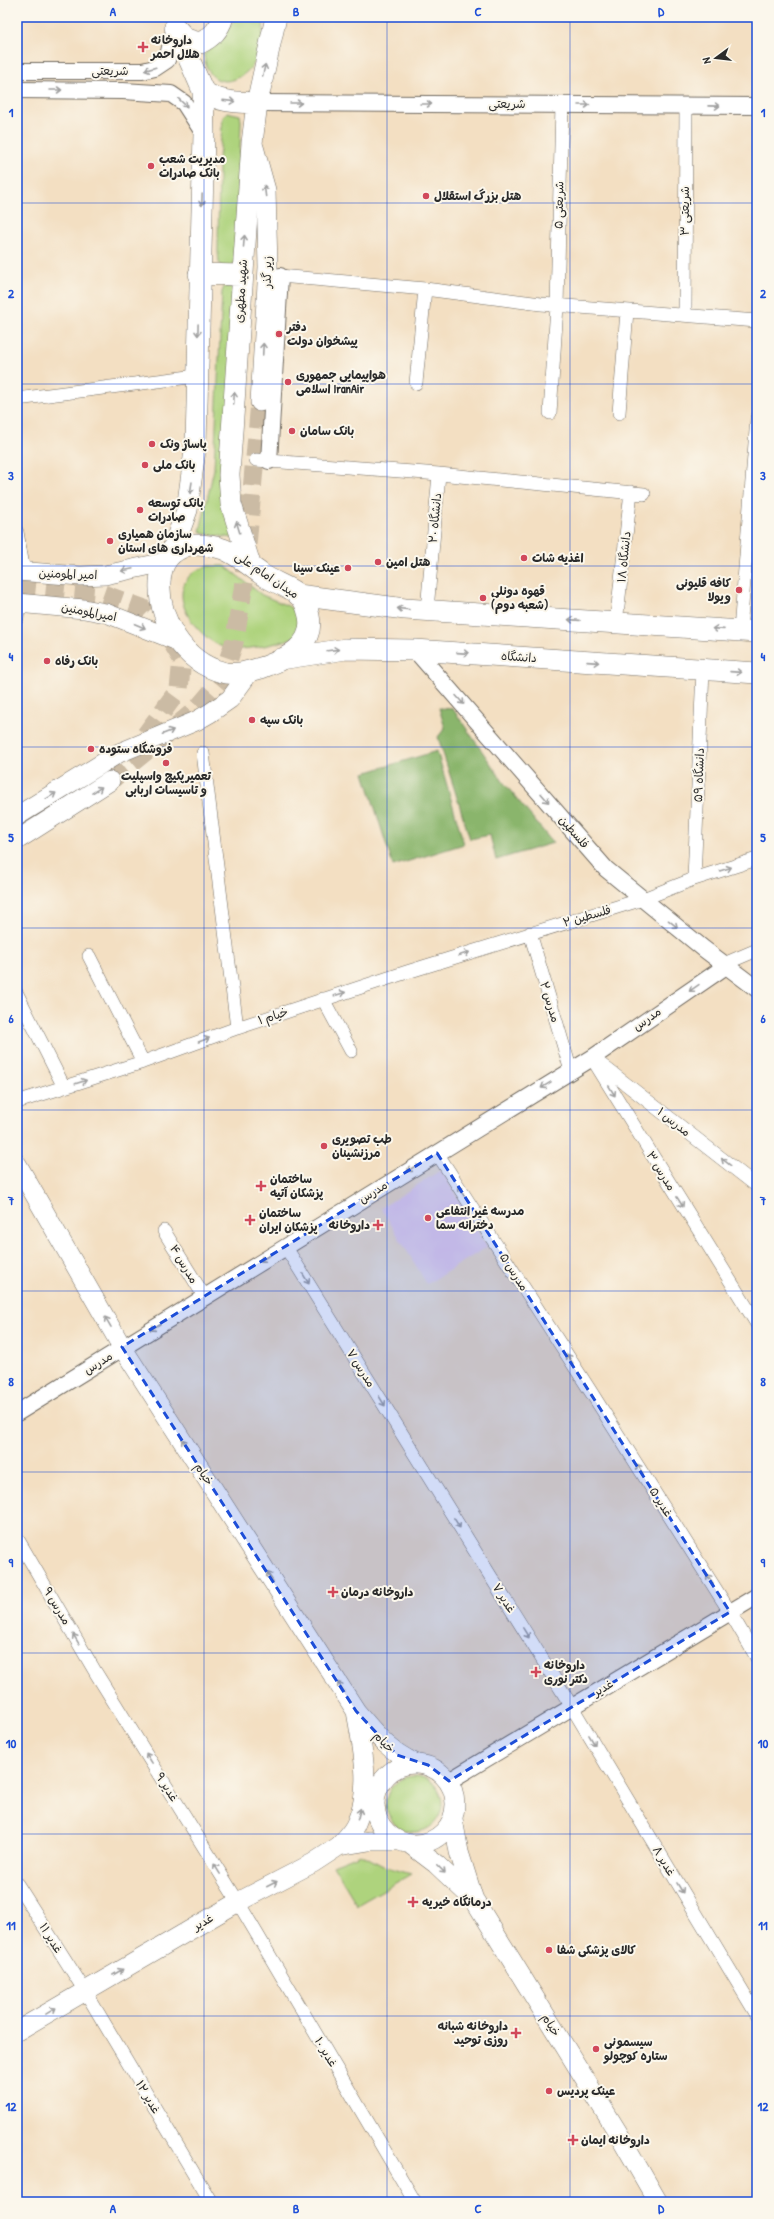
<svg xmlns="http://www.w3.org/2000/svg" width="774" height="2219" font-family="'Patrick Hand','Playpen Sans Arabic',sans-serif">
	<style>
		.built { fill: #ebd1eb }
		.green { fill: #aed37d; stroke: #6c7f54 }
		.forest { fill: #8ab56c; stroke: #5a704c }
		.lines { fill: none; stroke-linecap: round; stroke-linejoin: round }
		.secondary-tunnel { stroke: #cbbba4; stroke-width: 19; stroke-dasharray: 19 10; stroke-linecap: butt }
		.minor-casing { stroke: #716a60; stroke-width: 14 }
		.tertiary-casing { stroke: #716a60; stroke-width: 18 }
		.secondary-casing { stroke: #716a60; stroke-width: 20 }
		.primary-casing { stroke: #716a60; stroke-width: 22 }
		.minor { stroke: #fff; stroke-width: 13 }
		.tertiary { stroke: #fff; stroke-width: 16 }
		.secondary { stroke: #fff; stroke-width: 19 }
		.primary { stroke: #fff; stroke-width: 21 }
		.oneway { stroke: #a0a0a0 }
		.marked { fill: #1d4ed8; fill-opacity: 0.2; stroke: #1d4ed8; stroke-width: 3; stroke-dasharray: 8 5; stroke-linejoin: round }
		.grid { fill: none; stroke: #1d4ed8; stroke-width: 1; stroke-opacity: 0.55 }
		.poi-dot { fill: #d1495b; stroke: #fbf7ec; stroke-width: 1.5 }
		.labels { text-anchor: middle; stroke-width: 4; stroke-linejoin: round; paint-order: stroke }
		.poi-label { font-size: 12px; font-weight: bold; fill: #2b2b2b; stroke: #fbf7ec; text-anchor: start }
		.street-label { font-size: 12px; fill: #2b2b2b; stroke: #fbf7ec }
		.neatline { fill: none; stroke: #1d4ed8; stroke-width: 1.5 }
		.grid-label { font-size: 13px; text-anchor: middle; font-weight: bold; fill: #1d4ed8 }
	</style>
	<rect width="100%" height="100%" fill="#fbf7ec"/>
	<filter id="ink" filterUnits="userSpaceOnUse"><feTurbulence type="fractalNoise" baseFrequency=".025" numOctaves="2"/><feDisplacementMap in="SourceGraphic" scale="8" xChannelSelector="R" yChannelSelector="G"/><feConvolveMatrix kernelMatrix="1 2 1 2 8 2 1 2 1" color-interpolation-filters="sRGB"/></filter>
	<filter id="wash" filterUnits="userSpaceOnUse"><feTurbulence type="fractalNoise" baseFrequency=".012" numOctaves="4" result="noise"/><feDisplacementMap in="SourceGraphic" scale="16" xChannelSelector="R" yChannelSelector="G"/><feGaussianBlur stdDeviation="0.9" result="paint"/><feColorMatrix in="noise" values="0 0 0 0 0 0 0 0 0 0 0 0 0 0 0 0 0 1.4 0 .05"/><feComposite in="paint" operator="in"/></filter>
	<g filter="url(#wash)">
		<rect width="100%" height="100%" fill="#f3dfc2"/>
		<path class="built" d="M441,1170L487,1247L427,1284L381,1208Z"/>
		<path class="green" d="M236,17H264C263,28 263,44 259,54C247,84 208,95 204,55C213,40 228,33 236,17Z
			M227,112L240,115L241,121L236,261L231,267L225,268L219,263L218,251L219,158L223,117Z
			M229,286L234,289V538L204,534L200,531L214,469L222,292L224,287Z
			M208,566H225L262,595L288,606L298,613L304,630C301,632 298,636 294,637C281,644 239,652 225,648C199,639 163,596 194,572C198,569 204,568 208,566Z
			M386 1804a28 28 0 1 1 56 0a28 28 0 1 1-56 0Z
			M361,1854L383,1866L411,1874L357,1905L333,1865Z"/>
		<path class="forest" d="M439,708L453,709L504,783L553,843L496,860L490,835L470,839L438,737L445,728Z
			M437,751L464,844L393,866L364,773Z"/>
	</g>
	<g filter="url(#ink)">
		<g class="lines">
			<path class="secondary-tunnel" d="M17,585L100,593L142,608L165,631L182,659L179,689L133,752
				M110,781L197,709L221,681L234,643L243,590L260,402"/>
			<defs>
				<path id="minor" d="M280,276L425,289L541,304L757,321
					M685,315L686,106
					M416,383L425,289
					M17,399L197,376
					M550,413L557,306L562,105
					M619,413L627,311
					M256,460L439,474L644,494
					M17,532L24,572
					M427,610L439,474
					M17,618L19,603
					M616,623L631,492
					M740,631L757,418
					M203,753L237,1028
					M694,879L703,670
					M530,933L571,1071
					M89,956L143,1062
					M724,964L757,950
					M17,994L64,1087
					M323,999L351,1051
					M592,1058L757,1324
					M599,1063L757,1186
					M17,1102L143,1062L237,1028L407,972L643,899L694,879L757,859
					M437,1153L591,1392L730,1612L757,1658
					M164,1231L204,1296
					M285,1246L572,1707L757,2015
					M17,1538L96,1673L238,1902L415,2202
					M17,1884L85,1991L211,2202"/>
				<path id="tertiary" d="M17,71H142L155,68L167,60L175,27
					M17,90L123,91L171,94L184,103L204,134
					M257,103L757,106
					M269,461L280,276
					M415,650L606,869L704,949L757,989
					M17,1413L592,1058L726,966
					M449,1781L757,1596"/>
				<path id="secondary" d="M254,147L266,190L268,267L260,402
					M17,571L80,576L105,575L165,562
					M17,603L84,609L106,613L180,642
					M17,816L119,753L196,721L210,713L230,699L251,670
					M17,840L110,781
					M17,1164L122,1347L356,1711C376,1734 387,1750 415,1763
					M375 1804a40 40 0 1 1 80 0a40 40 0 1 1-80 0Z
					M453,1819L459,1852L474,1900
					M411,1845L436,1864L475,1901L617,2131L658,2202
					M339,1846C345,1839 354,1831 357,1821C372,1787 362,1747 356,1711
					M17,2031L238,1902L313,1863L339,1846L369,1841H398"/>
				<path id="primary" d="M175,27L186,39L200,43C212,37 219,30 223,17
					M203,91C220,103 237,102 257,103
					M199,274L241,275
					M189,545C227,544 232,553 260,573C272,582 288,586 299,595C306,601 307,608 309,616C315,645 286,659 264,667C251,671 235,676 222,672C184,662 158,620 160,582C161,562 170,551 189,545Z
					M171,554L187,510L196,443L204,134L203,91L175,27
					M250,564L231,504L229,475L252,143L257,103L276,17
					M298,595L405,609L757,632
					M281,659L346,649L415,650L757,673"/>
			</defs>
			<use href="#minor" class="minor-casing"/>
			<use href="#tertiary" class="tertiary-casing"/>
			<use href="#secondary" class="secondary-casing"/>
			<use href="#primary" class="primary-casing"/>
			<use href="#minor" class="minor"/>
			<use href="#tertiary" class="tertiary"/>
			<use href="#secondary" class="secondary"/>
			<use href="#primary" class="primary"/>
		</g>
		<defs><path id="oneway-shaft" d="M-6 0H5M1.5-3L5.5 0L1.5 3" fill="none" stroke-width="1.6" stroke-linecap="round" stroke-linejoin="round"/></defs>
		<g class="oneway">
			<use href="#oneway-shaft" transform="translate(150 69) rotate(164)"/>
			<use href="#oneway-shaft" transform="translate(264 70) rotate(-77)"/>
			<use href="#oneway-shaft" transform="translate(56 90)"/>
			<use href="#oneway-shaft" transform="translate(229 101) rotate(6)"/>
			<use href="#oneway-shaft" transform="translate(183 103) rotate(44)"/>
			<use href="#oneway-shaft" transform="translate(296 103)"/>
			<use href="#oneway-shaft" transform="translate(426 104)"/>
			<use href="#oneway-shaft" transform="translate(584 105)"/>
			<use href="#oneway-shaft" transform="translate(714 106) rotate(1)"/>
			<use href="#oneway-shaft" transform="translate(265 191) rotate(-97)"/>
			<use href="#oneway-shaft" transform="translate(202 200) rotate(92)"/>
			<use href="#oneway-shaft" transform="translate(244 241) rotate(-85)"/>
			<use href="#oneway-shaft" transform="translate(198 330) rotate(91)"/>
			<use href="#oneway-shaft" transform="translate(263 349) rotate(-87)"/>
			<use href="#oneway-shaft" transform="translate(234 398) rotate(-87)"/>
			<use href="#oneway-shaft" transform="translate(191 488) rotate(99)"/>
			<use href="#oneway-shaft" transform="translate(238 527) rotate(-107)"/>
			<use href="#oneway-shaft" transform="translate(127 570) rotate(168)"/>
			<use href="#oneway-shaft" transform="translate(403 609) rotate(-174)"/>
			<use href="#oneway-shaft" transform="translate(574 620) rotate(-176)"/>
			<use href="#oneway-shaft" transform="translate(140 626) rotate(23)"/>
			<use href="#oneway-shaft" transform="translate(718 629) rotate(-176)"/>
			<use href="#oneway-shaft" transform="translate(333 650) rotate(-7)"/>
			<use href="#oneway-shaft" transform="translate(463 653) rotate(4)"/>
			<use href="#oneway-shaft" transform="translate(593 662) rotate(4)"/>
			<use href="#oneway-shaft" transform="translate(736 672) rotate(4)"/>
			<use href="#oneway-shaft" transform="translate(460 700) rotate(48)"/>
			<use href="#oneway-shaft" transform="translate(168 732) rotate(-21)"/>
			<use href="#oneway-shaft" transform="translate(97 790) rotate(-32)"/>
			<use href="#oneway-shaft" transform="translate(51 796) rotate(-31)"/>
			<use href="#oneway-shaft" transform="translate(545 798) rotate(49)"/>
			<use href="#oneway-shaft" transform="translate(726 869) rotate(-18)"/>
			<use href="#oneway-shaft" transform="translate(673 924) rotate(39)"/>
			<use href="#oneway-shaft" transform="translate(464 954) rotate(-18)"/>
			<use href="#oneway-shaft" transform="translate(694 988) rotate(145)"/>
			<use href="#oneway-shaft" transform="translate(340 994) rotate(-18)"/>
			<use href="#oneway-shaft" transform="translate(204 1040) rotate(-20)"/>
			<use href="#oneway-shaft" transform="translate(81 1082) rotate(-18)"/>
			<use href="#oneway-shaft" transform="translate(546 1085) rotate(148)"/>
			<use href="#oneway-shaft" transform="translate(612 1091) rotate(58)"/>
			<use href="#oneway-shaft" transform="translate(726 1162) rotate(-142)"/>
			<use href="#oneway-shaft" transform="translate(412 1168) rotate(148)"/>
			<use href="#oneway-shaft" transform="translate(461 1191) rotate(-123)"/>
			<use href="#oneway-shaft" transform="translate(680 1202) rotate(58)"/>
			<use href="#oneway-shaft" transform="translate(265 1258) rotate(148)"/>
			<use href="#oneway-shaft" transform="translate(306 1279) rotate(58)"/>
			<use href="#oneway-shaft" transform="translate(108 1322) rotate(-120)"/>
			<use href="#oneway-shaft" transform="translate(155 1327) rotate(148)"/>
			<use href="#oneway-shaft" transform="translate(570 1359) rotate(-123)"/>
			<use href="#oneway-shaft" transform="translate(382 1401) rotate(58)"/>
			<use href="#oneway-shaft" transform="translate(185 1444) rotate(-123)"/>
			<use href="#oneway-shaft" transform="translate(640 1469) rotate(-122)"/>
			<use href="#oneway-shaft" transform="translate(457 1523) rotate(58)"/>
			<use href="#oneway-shaft" transform="translate(270 1577) rotate(-123)"/>
			<use href="#oneway-shaft" transform="translate(710 1579) rotate(-122)"/>
			<use href="#oneway-shaft" transform="translate(526 1633) rotate(58)"/>
			<use href="#oneway-shaft" transform="translate(76 1639) rotate(-121)"/>
			<use href="#oneway-shaft" transform="translate(341 1687) rotate(-123)"/>
			<use href="#oneway-shaft" transform="translate(592 1740) rotate(59)"/>
			<use href="#oneway-shaft" transform="translate(149 1758) rotate(-122)"/>
			<use href="#oneway-shaft" transform="translate(359 1814) rotate(-75)"/>
			<use href="#oneway-shaft" transform="translate(217 1869) rotate(-122)"/>
			<use href="#oneway-shaft" transform="translate(441 1869) rotate(45)"/>
			<use href="#oneway-shaft" transform="translate(272 1884) rotate(-27)"/>
			<use href="#oneway-shaft" transform="translate(680 1888) rotate(59)"/>
			<use href="#oneway-shaft" transform="translate(118 1972) rotate(-30)"/>
			<use href="#oneway-shaft" transform="translate(51 2011) rotate(-31)"/>
		</g>
	</g>
	<path class="marked" d="M437,1153L730,1612L449,1781L428,1765L397,1755L356,1711L122,1347Z"/>
	<path class="grid" d="M204,17V2202M387,17V2202M570,17V2202M17,203H757M17,384H757M17,566H757M17,747H757M17,928H757M17,1110H757M17,1291H757M17,1472H757M17,1653H757M17,1834H757M17,2016H757"/>
	<g class="poi-dot">
		<path d="M141 41h4v4h4v4h-4v4h-4v-4h-4v-4h4z"/>
		<circle cx="151" cy="166" r="4"/>
		<circle cx="426" cy="196" r="4"/>
		<circle cx="279" cy="334" r="4"/>
		<circle cx="288" cy="382" r="4"/>
		<circle cx="292" cy="431" r="4"/>
		<circle cx="152" cy="444" r="4"/>
		<circle cx="145" cy="465" r="4"/>
		<circle cx="140" cy="510" r="4"/>
		<circle cx="110" cy="541" r="4"/>
		<circle cx="524" cy="558" r="4"/>
		<circle cx="378" cy="562" r="4"/>
		<circle cx="348" cy="568" r="4"/>
		<circle cx="739" cy="590" r="4"/>
		<circle cx="483" cy="598" r="4"/>
		<circle cx="47" cy="661" r="4"/>
		<circle cx="252" cy="720" r="4"/>
		<circle cx="91" cy="749" r="4"/>
		<circle cx="166" cy="763" r="4"/>
		<circle cx="324" cy="1146" r="4"/>
		<path d="M259 1180h4v4h4v4h-4v4h-4v-4h-4v-4h4z"/>
		<circle cx="428" cy="1218" r="4"/>
		<path d="M248 1214h4v4h4v4h-4v4h-4v-4h-4v-4h4z"/>
		<path d="M376 1219h4v4h4v4h-4v4h-4v-4h-4v-4h4z"/>
		<path d="M331 1586h4v4h4v4h-4v4h-4v-4h-4v-4h4z"/>
		<path d="M534 1666h4v4h4v4h-4v4h-4v-4h-4v-4h4z"/>
		<path d="M411 1896h4v4h4v4h-4v4h-4v-4h-4v-4h4z"/>
		<circle cx="549" cy="1950" r="4"/>
		<path d="M514 2027h4v4h4v4h-4v4h-4v-4h-4v-4h4z"/>
		<circle cx="596" cy="2049" r="4"/>
		<circle cx="549" cy="2091" r="4"/>
		<path d="M571 2134h4v4h4v4h-4v4h-4v-4h-4v-4h4z"/>
	</g>
	<g class="labels">
		<g class="poi-label">
			<text x="151" y="44">داروخانه<tspan x="151" dy="14">هلال احمر</tspan></text>
			<text x="159" y="163">مدیریت شعب<tspan x="159" dy="14">بانک صادرات</tspan></text>
			<text x="434" y="200">هتل بزرگ استقلال</text>
			<text x="287" y="331">دفتر<tspan x="287" dy="14">پیشخوان دولت</tspan></text>
			<text x="296" y="379">هواپیمایی جمهوری<tspan x="296" dy="14">اسلامی IranAir</tspan></text>
			<text x="300" y="435">بانک سامان</text>
			<text x="160" y="448">پاساژ ونک</text>
			<text x="153" y="469">بانک ملی</text>
			<text x="148" y="507">بانک توسعه<tspan x="148" dy="14">صادرات</tspan></text>
			<text x="118" y="538">سازمان همیاری<tspan x="118" dy="14">شهرداری های استان</tspan></text>
			<text x="532" y="562">اغذیه شات</text>
			<text x="386" y="566">هتل امین</text>
			<text x="340" y="572" text-anchor="end">عینک سینا</text>
			<text x="731" y="587" text-anchor="end">کافه قلیونی<tspan x="731" dy="14">ویولا</tspan></text>
			<text x="491" y="595">قهوه دونلی<tspan x="491" dy="14">(شعبه دوم)</tspan></text>
			<text x="55" y="665">بانک رفاه</text>
			<text x="260" y="724">بانک سپه</text>
			<text x="99" y="753">فروشگاه ستوده</text>
			<text x="166" y="780" text-anchor="middle">تعمیرپکیج واسپلیت<tspan x="166" dy="14">و تاسیسات اربابی</tspan></text>
			<text x="332" y="1143">طب تصویری<tspan x="332" dy="14">مرزنشینان</tspan></text>
			<text x="270" y="1183">ساختمان<tspan x="270" dy="14">پزشکان آتیه</tspan></text>
			<text x="436" y="1215">مدرسه غیر انتفاعی<tspan x="436" dy="14">دخترانه سما</tspan></text>
			<text x="259" y="1217">ساختمان<tspan x="259" dy="14">پزشکان ایران</tspan></text>
			<text x="370" y="1229" text-anchor="end">داروخانه</text>
			<text x="341" y="1596">داروخانه درمان</text>
			<text x="544" y="1669">داروخانه<tspan x="544" dy="14">دکتر نوری</tspan></text>
			<text x="422" y="1906">درمانگاه خیریه</text>
			<text x="557" y="1954">کالای پزشکی شفا</text>
			<text x="508" y="2030" text-anchor="end">داروخانه شبانه<tspan x="508" dy="14">روزی توحید</tspan></text>
			<text x="604" y="2046">سیسمونی<tspan x="604" dy="14">ستاره کوچولو</tspan></text>
			<text x="557" y="2095">عینک پردیس</text>
			<text x="581" y="2144">داروخانه ایمان</text>
		</g>
		<g class="street-label">
			<text x="110" y="75">شریعتی</text>
			<text x="507" y="108">شریعتی</text>
			<text transform="translate(559 205) rotate(-89)" y="4">شریعتی ۵</text>
			<text transform="translate(685 211) rotate(-90)" y="4">شریعتی ۳</text>
			<text transform="translate(267 272) rotate(-89)" y="4">زیر گذر</text>
			<text transform="translate(241 291) rotate(-86)" y="4">شهید مطهری</text>
			<text transform="translate(435 518) rotate(-85)" y="4">دانشگاه ۲۰</text>
			<text transform="translate(624 557) rotate(-84)" y="4">دانشگاه ۱۸</text>
			<text transform="translate(68 574) rotate(2)" y="4">امیر المومنین</text>
			<text transform="translate(267 575) rotate(34)" y="4">میدان امام علی</text>
			<text transform="translate(89 612) rotate(11)" y="4">امیرالمومنین</text>
			<text transform="translate(519 657) rotate(4)" y="4">دانشگاه</text>
			<text transform="translate(699 775) rotate(-88)" y="4">دانشگاه ۵۹</text>
			<text transform="translate(574 832) rotate(49)" y="4">فلسطین</text>
			<text transform="translate(587 916) rotate(-16)" y="4">فلسطین ۲</text>
			<text transform="translate(550 1002) rotate(73)" y="4">مدرس ۲</text>
			<text transform="translate(273 1016) rotate(-18)" y="4">خیام ۱</text>
			<text transform="translate(647 1019) rotate(-35)" y="4">مدرس</text>
			<text transform="translate(674 1122) rotate(38)" y="4">مدرس ۱</text>
			<text transform="translate(661 1171) rotate(58)" y="4">مدرس ۳</text>
			<text transform="translate(373 1192) rotate(-32)" y="4">مدرس</text>
			<text transform="translate(184 1264) rotate(59)" y="4">مدرس ۴</text>
			<text transform="translate(514 1272) rotate(57)" y="4">مدرس ۵</text>
			<text transform="translate(98 1363) rotate(-32)" y="4">مدرس</text>
			<text transform="translate(361 1368) rotate(58)" y="4">مدرس ۷</text>
			<text transform="translate(204 1474) rotate(57)" y="4">خیام</text>
			<text transform="translate(661 1502) rotate(58)" y="4">غدیر ۵</text>
			<text transform="translate(504 1598) rotate(58)" y="4">غدیر ۷</text>
			<text transform="translate(57 1606) rotate(59)" y="4">مدرس ۹</text>
			<text transform="translate(603 1688) rotate(-31)" y="4">غدیر</text>
			<text transform="translate(384 1742) rotate(46)" y="4">خیام</text>
			<text transform="translate(167 1787) rotate(58)" y="4">غدیر ۹</text>
			<text transform="translate(664 1861) rotate(59)" y="4">غدیر ۸</text>
			<text transform="translate(203 1922) rotate(-30)" y="4">غدیر</text>
			<text transform="translate(51 1938) rotate(58)" y="4">غدیر ۱۱</text>
			<text transform="translate(551 2025) rotate(58)" y="4">خیام</text>
			<text transform="translate(326 2052) rotate(59)" y="4">غدیر ۱۰</text>
			<text transform="translate(148 2097) rotate(59)" y="4">غدیر ۱۲</text>
		</g>
	</g>
	<rect width="774" height="2219" fill="none" stroke="#fbf7ec" stroke-width="44"/>
	<g transform="translate(716 58) rotate(255)" stroke="#fbf7ec" stroke-width="3" paint-order="stroke">
	<path d="M0-3L7 15L0 10L-7 15Z" fill="#2b2b2b"/>
	<text y="-6" font-size="11" font-weight="bold" text-anchor="middle" fill="#2b2b2b">N</text>
	</g>
	<rect x="22" y="22" width="730" height="2175" class="neatline"/>
	<g class="grid-label">
		<text x="113" y="16">A</text>
		<text x="296" y="16">B</text>
		<text x="478" y="16">C</text>
		<text x="661" y="16">D</text>
		<text x="11" y="117">1</text>
		<text x="763" y="117">1</text>
		<text x="11" y="298">2</text>
		<text x="763" y="298">2</text>
		<text x="11" y="480">3</text>
		<text x="763" y="480">3</text>
		<text x="11" y="661">4</text>
		<text x="763" y="661">4</text>
		<text x="11" y="842">5</text>
		<text x="763" y="842">5</text>
		<text x="11" y="1023">6</text>
		<text x="763" y="1023">6</text>
		<text x="11" y="1205">7</text>
		<text x="763" y="1205">7</text>
		<text x="11" y="1386">8</text>
		<text x="763" y="1386">8</text>
		<text x="11" y="1567">9</text>
		<text x="763" y="1567">9</text>
		<text x="11" y="1748">10</text>
		<text x="763" y="1748">10</text>
		<text x="11" y="1930">11</text>
		<text x="763" y="1930">11</text>
		<text x="11" y="2111">12</text>
		<text x="763" y="2111">12</text>
		<text x="113" y="2213">A</text>
		<text x="296" y="2213">B</text>
		<text x="478" y="2213">C</text>
		<text x="661" y="2213">D</text>
	</g>
</svg>
